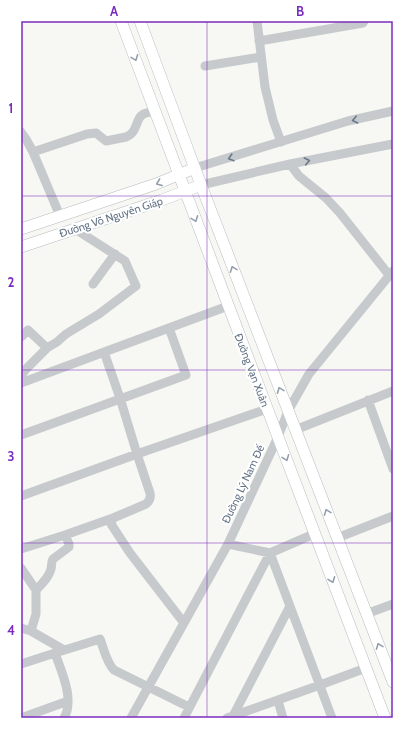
<svg xmlns="http://www.w3.org/2000/svg" width="414" height="739" font-family="Cabin,sans-serif">
	<style>
		.lines { fill: none; stroke-linecap: round; stroke-linejoin: round }
		.major-casing { stroke: #b9bdc1; stroke-width: 12 }
		.minor { stroke: #c6cacd; stroke-width: 9 }
		.major { stroke: #fff; stroke-width: 11 }
		.oneway { stroke: #929eab }
		.oneway2 { stroke: #69798a }
		.grid { fill: none; stroke: #7b2cbf; stroke-width: 1; stroke-opacity: 0.55 }
		.labels { text-anchor: middle; stroke-width: 4; stroke-linejoin: round; paint-order: stroke }
		.street-label { font-size: 11px; fill: #647587; stroke: #fff }
		.neatline { fill: none; stroke: #7b2cbf; stroke-width: 1.5 }
		.grid-label { font-size: 13px; text-anchor: middle; font-weight: bold; fill: #7b2cbf }
	</style>
	<rect width="100%" height="100%" fill="#f7f7f3"/>
	<g class="lines">
		<defs>
			<path id="major" d="M121,21L278,437L385,718
				M140,21L201,185L393,682
				M21,229L156,184L195,168
				M21,247L162,200L201,185"/>
		</defs>
		<use href="#major" class="major-casing"/>
		<path class="minor" d="M257,21L265,87L273,120L281,142
			M259,41L363,23L364,21
			M205,66L261,57
			M21,132L26,139L33,152L60,216
			M33,152L87,134L96,133L106,141L126,137C142,131 131,111 155,112
			M290,164L299,176L326,198L340,213L389,275
			M195,168L348,121L393,111
			M201,185L290,164L393,144
			M93,284L115,254
			M21,337L28,330L47,348
			M104,352L120,398L137,454L150,493C151,498 150,501 146,504L113,518L111,524L130,553L184,623
			M21,376L26,369L47,348L57,342L66,334L99,314L136,286L125,261L75,229
			M21,383L228,306
			M368,400L393,469
			M295,430L393,391
			M21,435L186,375L169,328
			M21,496L137,454L267,409
			M65,535L113,518
			M337,538L393,516
			M228,544L270,553L332,718
			M21,549L65,535L69,544V547L53,559C51,562 52,565 51,569C49,577 42,584 36,590V614L31,631L64,650
			M21,568L36,590
			M366,614L393,604
			M21,628L31,631
			M21,664L55,653
			M278,701L283,718
			M233,716L290,606
			M21,718L68,701
			M64,718C75,699 61,671 55,653L100,639C104,649 106,662 114,670L189,707
			M131,718L228,544L278,437L288,411L309,374L393,271
			M184,718L270,553L314,534
			M227,718L320,685L366,668"/>
		<use href="#major" class="major"/>
	</g>
	<defs><path id="oneway-chevron" d="M-2-3.5L2.5 0L-2 3.5" fill="none" stroke-width="1.6" stroke-linecap="round" stroke-linejoin="round"/></defs>
	<g class="oneway">
		<use href="#oneway-chevron" transform="translate(135 58) rotate(69)"/>
		<use href="#oneway-chevron" transform="translate(159 183) rotate(159)"/>
		<use href="#oneway-chevron" transform="translate(195 219) rotate(69)"/>
		<use href="#oneway-chevron" transform="translate(233 269) rotate(-111)"/>
		<use href="#oneway-chevron" transform="translate(280 390) rotate(-111)"/>
		<use href="#oneway-chevron" transform="translate(286 458) rotate(69)"/>
		<use href="#oneway-chevron" transform="translate(327 512) rotate(-111)"/>
		<use href="#oneway-chevron" transform="translate(332 580) rotate(69)"/>
		<use href="#oneway-chevron" transform="translate(379 646) rotate(-111)"/>
	</g>
	<g class="oneway2">
		<use href="#oneway-chevron" transform="translate(355 120) rotate(168)"/>
		<use href="#oneway-chevron" transform="translate(231 158) rotate(163)"/>
		<use href="#oneway-chevron" transform="translate(307 161) rotate(-11)"/>
	</g>
	<path class="grid" d="M207,21V718M21,196H393M21,370H393M21,543H393"/>
	<g class="labels">
		<g class="street-label">
			<text transform="translate(111 217) rotate(-18)" y="4">Đường Võ Nguyên Giáp</text>
			<text transform="translate(252 370) rotate(69)" y="4">Đường Vạn Xuân</text>
			<text transform="translate(243 484) rotate(-65)" y="4">Đường Lý Nam Đế</text>
		</g>
	</g>
	<rect width="414" height="739" fill="none" stroke="#ffffff" stroke-width="44"/>
	<rect x="22" y="22" width="370" height="695" class="neatline"/>
	<g class="grid-label">
		<text x="114" y="16">A</text>
		<text x="300" y="16">B</text>
		<text x="11" y="113">1</text>
		<text x="11" y="287">2</text>
		<text x="11" y="461">3</text>
		<text x="11" y="635">4</text>
	</g>
</svg>
